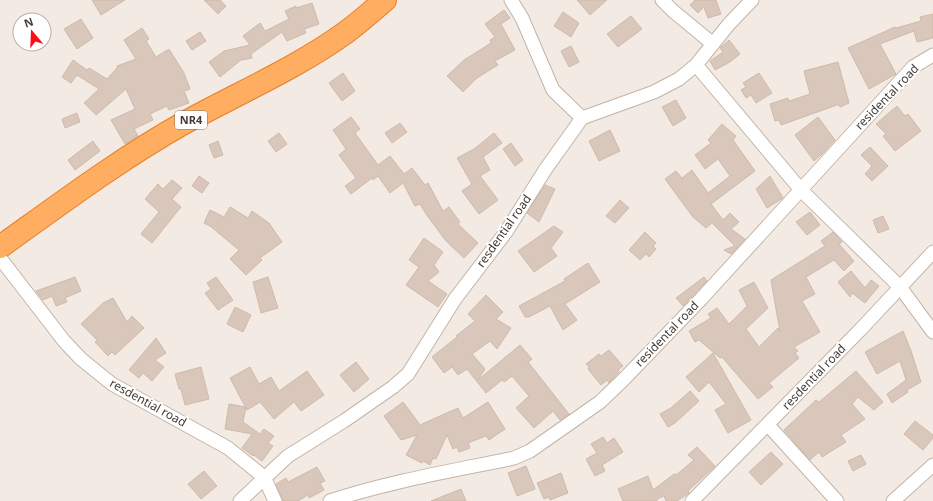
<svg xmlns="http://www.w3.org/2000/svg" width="933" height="501" font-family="'Noto Sans',sans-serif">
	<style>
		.building { fill: #d8c7ba; stroke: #d0baaa }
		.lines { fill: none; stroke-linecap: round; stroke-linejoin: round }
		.street-casing { stroke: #c1b4a8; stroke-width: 15 }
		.highway-casing { stroke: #e77e28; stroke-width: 24 }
		.street { stroke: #fff; stroke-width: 13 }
		.highway { stroke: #ffad61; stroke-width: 22 }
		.labels { text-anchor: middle; stroke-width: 4; stroke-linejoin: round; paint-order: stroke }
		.shield { fill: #fff; stroke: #7d7570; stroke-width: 1 }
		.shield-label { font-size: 11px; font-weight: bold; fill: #453a33 }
		.street-label { font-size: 12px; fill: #453a33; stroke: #fff }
	</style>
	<rect width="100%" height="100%" fill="#f3ebe3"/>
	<path class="building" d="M92,0H125L101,15Z
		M204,0H220L226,6L218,14Z
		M577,0H607L590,15Z
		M695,0H716L721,14L708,18L704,7L698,13L690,5Z
		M312,3L319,24L304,29L306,33L287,41L282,32L251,54L252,58L241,60L220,77L209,62L224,51L250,45L243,36L260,23L265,31L289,19L285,11L296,6V8Z
		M504,10L510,18L501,24L515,50L495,61L498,65L477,78L463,92L447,76L464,60L491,43L490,40L495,37L485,24Z
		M563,12L579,23L571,37L554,26Z
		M933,14V38L917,42L914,31L880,44L896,74L869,89L848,48L895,27L896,28L921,21L920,17Z
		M631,16L642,29L618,47L607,34Z
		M81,19L93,38L77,49L64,29Z
		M142,28L149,39L146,41L156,57L169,49L184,73L190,89L184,91L189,103L169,110L167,106L150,114L153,120L134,129L138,136L125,144L111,120L135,109L126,89L96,115L84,103L99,89L77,75L71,83L62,77L73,60L87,70L89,68L107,79L117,68V66L136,59L124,40Z
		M200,32L206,41L192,50L186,41Z
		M729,40L740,54L730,62L715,70L710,61L723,52L720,48Z
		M571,46L579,62L569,67L561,51Z
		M838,62L849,103L840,107L839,105H837L781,125L779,120L775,121L770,104L788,98L789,101L810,94L804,71Z
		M343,73L355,91L342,101L329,83Z
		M759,73L772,93L756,103L751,95L746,98L741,90L746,87L743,83Z
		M676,100L686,118L673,126L662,107Z
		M897,106L905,116L908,114L921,131L895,151L883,136L886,134L876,124Z
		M77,113L80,122L65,128L62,119Z
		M351,117L360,129L355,133L378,165L390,156L404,174L412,168L425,185L428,183L443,211L449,207L460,222L458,224L478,243L464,258L446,241L426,214L420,204L415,206L403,183L390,193L378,176L373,180L372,178L351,194L345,186L356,178L339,155L346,149L333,130Z
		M818,117L835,140L822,154L814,161L795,135Z
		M400,123L407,132L392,143L385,133Z
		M722,124L736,136L733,140L755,171L711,204L723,220L730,213L739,222L731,229L745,239L731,254L724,250L735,246L712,223L706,228L693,217L665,179L676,171L682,178L692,170L708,193L730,176L718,159L705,169L695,155L711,143L708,140Z
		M610,130L620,151L599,161L589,141Z
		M279,133L287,144L276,152L268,141Z
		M494,133L502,143L483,157L490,170L480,176L498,200L479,214L462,191L472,184L457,158L474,149Z
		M93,141L100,151L75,170L68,160Z
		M218,141L223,155L214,158L209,145Z
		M511,143L523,160L515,166L503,149Z
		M870,147L888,166L872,181L865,174L872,166L861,155Z
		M199,176L209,183L202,193L192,186Z
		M770,176L783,198L767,208L756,189Z
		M172,180L182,188L172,199L181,207L152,243L141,234L159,212L145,199L158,184L163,189Z
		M545,185L555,189L539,222L527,213Z
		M620,200L629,208L615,223L606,216Z
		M230,207L248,218L252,211L269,223L282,242L260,258L262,260L246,275L230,259L239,250L210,226L204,223L210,210L224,217Z
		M810,212L820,225L807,235L796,222Z
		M883,216L889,229L878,233L873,220Z
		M554,226L563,232L551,248L557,256L534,272L518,251Z
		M645,232L656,243L653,246L656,249L649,257L646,254L640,260L629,250Z
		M833,232L842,242L839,244L854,261L844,271L834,260L806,277L815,294L802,301L820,332L794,347L798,351L795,353L799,358L769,383L773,387L758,399L722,357L720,358L699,340L695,342L689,331L711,318L708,314L717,308L729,324L747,306L739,290L754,282L768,308L746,329L759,347L778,328L780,332L771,280L825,246L821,241Z
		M424,238L443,252L434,265L439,272L428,281L447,294L438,307L406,285L419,267L409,260Z
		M588,263L600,282L565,304L577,320L563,330L550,306L529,317H525L519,306L565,281L564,279Z
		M851,271L865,288L871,280L879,286L865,303L852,293L850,297L838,282Z
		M75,277L81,291L65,298L67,302L56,306L52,296L43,300L36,291Z
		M216,277L233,300L218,310L205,293L211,289L207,283Z
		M268,277L278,308L261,313L253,282Z
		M704,277L707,281L683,306L676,298Z
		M486,295L503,312L496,319L511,328L497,349L490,341L472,354L485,369L478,380L520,345L532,359L528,362L569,414L560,420L553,411L534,428L516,408L529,396L512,376L504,382L502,380L486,393L467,369L458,375L452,367L444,373L432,357L457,337L456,336L475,321L468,314Z
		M113,298L127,322L132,316L144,328L115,355L112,352L108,356L95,342L97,340L81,324L103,303Z
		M235,307L251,315L243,332L227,324Z
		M903,331L911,351L921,382L907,390L908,392L892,403L887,394L906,380L900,361L877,374L865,352Z
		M156,338L166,353L155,360L164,367L152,381L143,373L139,378L129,370Z
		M609,350L623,366L618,370L619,372L609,383L607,380L601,385L588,369L589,367L586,364L599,354L601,356Z
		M713,353L751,420L728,433L715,410L726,404L709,382L699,392L686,377Z
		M356,362L369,379L354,392L340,375Z
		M201,367L209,399L185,405L181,389H179L175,374Z
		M250,367L259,384L271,377L279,391L307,371L324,395L301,411L294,402L274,419L260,402L247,410L230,378Z
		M856,371L883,402L874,410L858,397L852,404L865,419L841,435L846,442L822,457L819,452L810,460L784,430L816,400L819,402Z
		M690,391L699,401L675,423L668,427L660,414L671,408Z
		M403,402L421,426L422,424L458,408L463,418L488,402L505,429L489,440L486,436L468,443L470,448L459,452L457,447L453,449L447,435L436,459L433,458L430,465L423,461L422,463L406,455L417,435L401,440L384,416Z
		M229,404L246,407L243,422L260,434L264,429L274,436L268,443L273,446L262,461L254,455L253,456L242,448L252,434L225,429Z
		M915,421L933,435V438L923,450L904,434Z
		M603,437L607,443L614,438L623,452L602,465L605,471L595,476L586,459L597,453L591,444Z
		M697,447L715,466L688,491L689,493L677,501H666L664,496L657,499V501H623L618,489L648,476L653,490L674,474L676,475L694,460L688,455Z
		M771,452L783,464L761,485L749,472Z
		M861,455L866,464L853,471L848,461Z
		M526,466L535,489L517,496L508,473Z
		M317,467L325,481L320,483L324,490L309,498L308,495L298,501H283L276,484L286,478L288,482Z
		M204,471L217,486L201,499L188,484Z
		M561,473L568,493L550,500L549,497L544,499L537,483Z
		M461,489L466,501H431Z"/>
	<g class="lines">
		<defs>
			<path id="street" d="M511,0L522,18L553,90L582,118
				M662,0L673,11L713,44
				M696,65L801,190L900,287L933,332
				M0,258L64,341L81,359L112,384L228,448L264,477L275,501
				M768,425L837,501
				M240,501L288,456L344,421L393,387L408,374L455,299L506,232L545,170L582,118L654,92L679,79L696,65L729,24L752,0
				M330,501C391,481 452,471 514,458L530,451L600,402L623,380L701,299L913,67L933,55
				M692,501L861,329L933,252
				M893,501L933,465"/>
			<path id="highway" d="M0,247C60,204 120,159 184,123C238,93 295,69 345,33C359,23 372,11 385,0"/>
		</defs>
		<use href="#street" class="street-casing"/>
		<use href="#highway" class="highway-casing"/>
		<use href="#street" class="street"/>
		<use href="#highway" class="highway"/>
	</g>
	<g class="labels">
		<rect class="shield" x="175" y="111" width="32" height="18" rx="3"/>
		<g class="shield-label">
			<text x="191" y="124">NR4</text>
		</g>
		<g class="street-label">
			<text transform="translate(887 97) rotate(-46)" y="4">residental road</text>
			<text transform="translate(504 231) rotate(-55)" y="4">resdential road</text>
			<text transform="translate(667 334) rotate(-46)" y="4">residental road</text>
			<text transform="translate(814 377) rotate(-46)" y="4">resdential road</text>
			<text transform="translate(148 403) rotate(29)" y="4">resdential road</text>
		</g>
	</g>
	<g transform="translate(32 32) rotate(341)"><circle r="19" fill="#ffffff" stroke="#b5b0ad"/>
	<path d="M0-3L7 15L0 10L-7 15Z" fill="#ff0d15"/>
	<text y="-6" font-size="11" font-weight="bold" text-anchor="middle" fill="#453a33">N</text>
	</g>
</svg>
